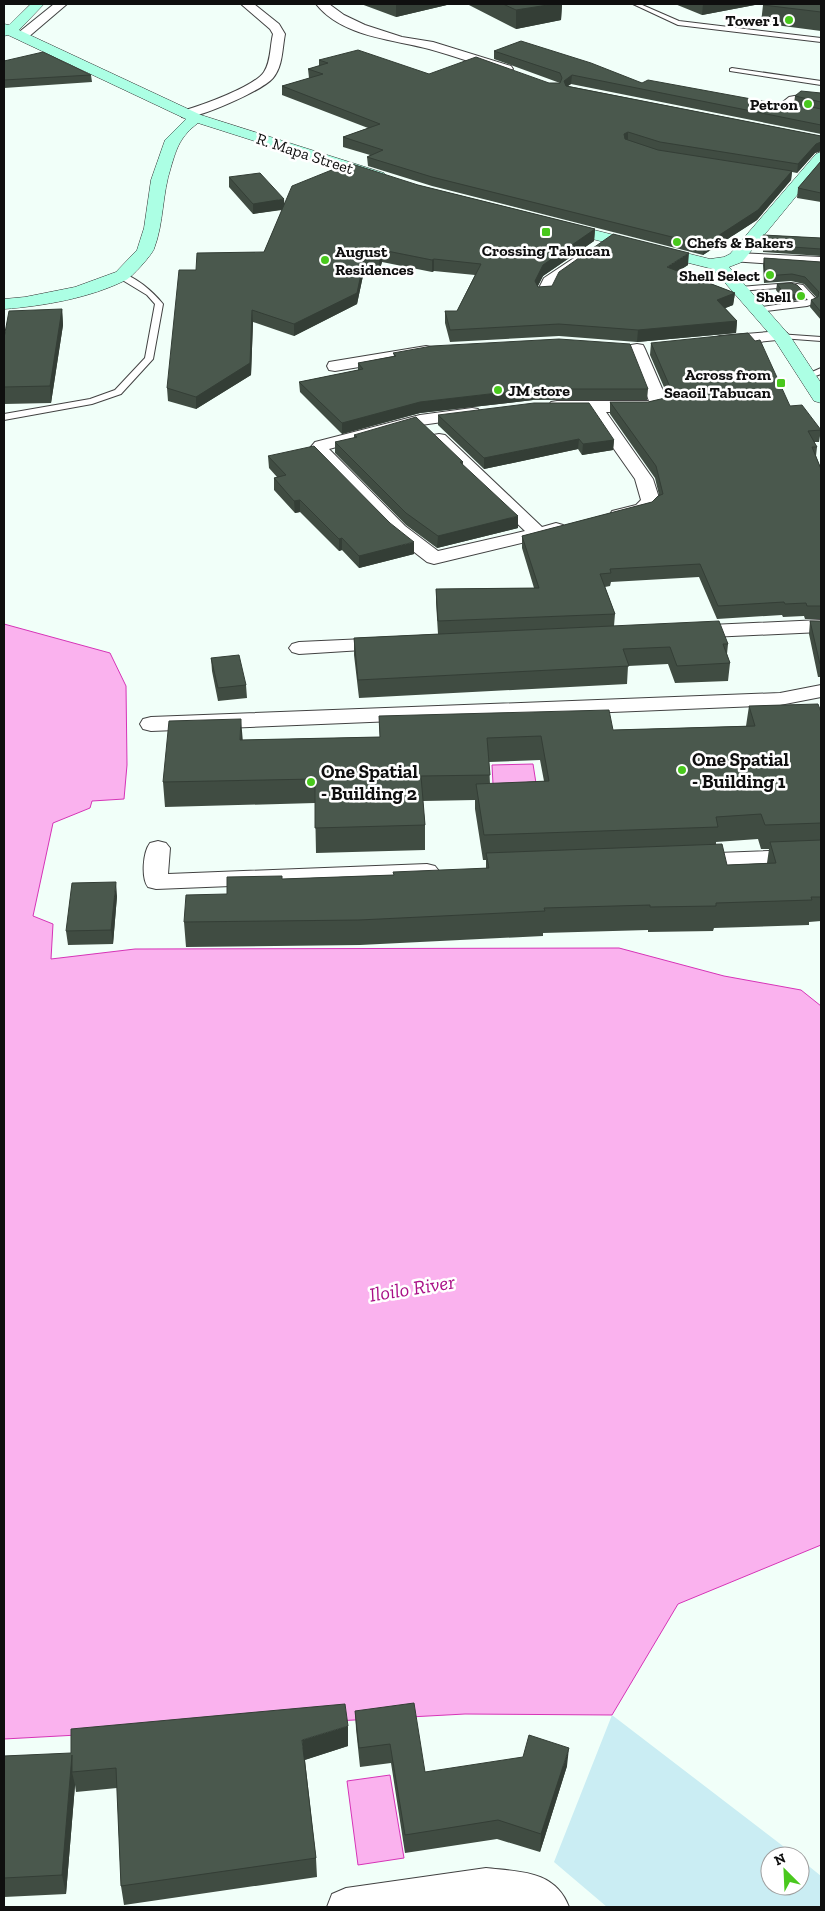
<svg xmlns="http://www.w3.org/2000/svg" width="825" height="1911" font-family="'Zilla Slab',serif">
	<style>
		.pitch { fill: #caedf3 }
		.water { fill: #fab2ee; stroke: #d634b7 }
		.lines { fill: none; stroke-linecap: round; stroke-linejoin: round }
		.lane-casing { stroke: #424242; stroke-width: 2 }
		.street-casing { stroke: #424242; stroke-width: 2 }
		.secondary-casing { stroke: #313131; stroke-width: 1 }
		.lane { fill: #fff; fill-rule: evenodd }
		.street { fill: #fff; fill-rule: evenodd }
		.secondary { fill: #acffe4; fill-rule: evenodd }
		.wall { fill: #404c42; fill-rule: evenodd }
		.shaded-wall { fill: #343e36 }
		.building { fill: #4a584d; stroke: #343e36 }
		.poi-dot { fill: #49c81d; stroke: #fff; stroke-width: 2 }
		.labels { text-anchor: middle; stroke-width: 5; stroke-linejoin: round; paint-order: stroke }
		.far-poi-label { font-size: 16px; font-weight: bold; fill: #0f0f0f; stroke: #fff; text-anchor: end }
		.far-street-label { font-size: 16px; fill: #0f0f0f; stroke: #fff }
		.poi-label { font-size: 19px; font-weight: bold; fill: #0f0f0f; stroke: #fff; text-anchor: start }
		.water-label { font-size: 20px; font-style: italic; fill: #a90f86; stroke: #fff }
	</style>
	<rect width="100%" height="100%" fill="#f1fff9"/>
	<path class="pitch" d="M612,1715L796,1856H770V1886H800V1859L821,1876V1907H607L554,1862Z"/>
	<path class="water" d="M4,624L110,653L126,686L127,765L124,799L92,801L90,808L53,823L33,916L53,924L51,959L135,949L619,948L724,976L801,990L821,1006V1545L678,1604L612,1715L465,1714L4,1739Z
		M533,764L538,796L493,784L492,765Z
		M390,1775L404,1858L358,1865L347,1781Z"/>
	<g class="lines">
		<defs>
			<path id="lane" d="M633,4H640L679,21L821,38V42L678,25Z
				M732,68L821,81V85L730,71V69Z
				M805,94L821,96V100L800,98L786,105L821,113V117L788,110L779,105L789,97Z
				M119,274C133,273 155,294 163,304L153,359L121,394L92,404L4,420V414L90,399L115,390L145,358L155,304L147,295L119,278Z
				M791,283L803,285L816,299V303L807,306L758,312H755V308L808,300L797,289L791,287L740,291L736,289L740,287Z
				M778,334L821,337V341L781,338H778Z
				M821,368V374L807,379L803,376Z"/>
			<path id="street" d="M54,4H67L26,39H18L16,36L18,33Z
				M241,4H254L279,24L285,34C282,49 283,66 273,78C263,90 197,120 182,117L180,114L182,111C200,106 254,87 264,72C271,62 270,46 273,34L270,29Z
				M316,4H329L344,15L365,25L402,37L433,42L511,66L513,69L507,73C481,66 455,56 429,49C392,39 342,37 316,4Z
				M585,252L590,254L593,257L590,260L557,284L550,297H538L536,294L544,278L580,254Z
				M736,253L821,257V267L731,261L728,258L731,255Z
				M781,331L787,333L789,336L787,339L720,346L714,344L712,341L714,338L720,336Z
				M637,344L643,345L645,349L667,400L662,409L647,412H606L653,479L660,501C651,515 629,523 612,519L610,515L612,511L636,505L641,500L635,479L588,412L551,410L548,406L551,402L557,401H649L629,349L631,345Z
				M426,346L432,347L434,351L432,355L335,371L329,370L327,366L329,362L335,361Z
				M472,408L478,409L481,413L478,417L421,425L329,449L405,526L438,551L525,531L433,443L430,439L433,435L439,434L445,435L542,527L556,523L563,525L566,529L563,533L434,564L427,562L391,534L314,455L310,448L315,442L420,415Z
				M821,620V632L689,638L682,636L679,632L682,628L689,626Z
				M387,638L394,640L397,644L394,648L299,654L292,652L289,648L292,644L299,642Z
				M821,685V697L780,705L151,731L143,729L140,724L143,719L151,717L780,693Z
				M158,841L166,843L170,848L168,874L427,864L435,866L439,871L435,876L427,878L156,889L148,887C141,878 143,852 150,843Z
				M821,849V863L691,868L683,866L679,861L683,856L691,854Z
				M486,1868C520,1872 555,1870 569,1907L486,1906L474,1907H327L332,1894L346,1888Z"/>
			<path id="secondary" d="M31,4H44L19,30L201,115L384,173L387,176L384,179H374L198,123C180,137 177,147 171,167C162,194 164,223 154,249C151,256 132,277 126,280C90,298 44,306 4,309V299L25,297L75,287L116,272L137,250L144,228L151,180L165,140L186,119L8,35L4,36V24L9,25Z
				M821,152V166L742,262L729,267L790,336L821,383V403L814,401L774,339L713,269L552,229L550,226L552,223L558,221L710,259L724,257L730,254L816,154Z"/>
		</defs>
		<use href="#lane" class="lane-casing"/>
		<use href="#street" class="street-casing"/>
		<use href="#secondary" class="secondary-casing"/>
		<use href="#lane" class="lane"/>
		<use href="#street" class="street"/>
		<use href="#secondary" class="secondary"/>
	</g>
	<path class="wall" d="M361,4H451L396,17Z
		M467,4H562L561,20L516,29Z
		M675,4H760L702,15Z
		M821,4V31L761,23L763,5Z
		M494,51L642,83L784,105L794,104L795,96L821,93V134L571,84L568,86L821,136V151L815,153L797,173L792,172L791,180L757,220L703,255L432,186L368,166L367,157L370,155L343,147V137L368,128L282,95V86L310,78H309L308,69L319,66V60L429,74L549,83H560L494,59Z
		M4,61L91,75L92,82L4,88Z
		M821,161V202L797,198L798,188Z
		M229,177L285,204L418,185L595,229L594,241L543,276L538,286V287L552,286L688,265L678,271L735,293L733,305L725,308L737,321L736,333L637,342L559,336L450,342L445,323V311H457L475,275L434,271L432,272L382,262L379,272L364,271L357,304L294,336L253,322L251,375L196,409L168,401L167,388L196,270L264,252L282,210L253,214L229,187Z
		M763,235L821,238V256L763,252Z
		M764,258L821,262V320L810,307L811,300L817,298L804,284L791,281L764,283L763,265Z
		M777,284L804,299L785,302L776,290Z
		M62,309L63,325L51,403L4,404V338Z
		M651,343L790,406L821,430L819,442H814L817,447L816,456L821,469V619H805L804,616L783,617L782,615L717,619L699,577L611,582L610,586L605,587L615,614L614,626L728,644L727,654L730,663L728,681L675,683L668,664L628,666L627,684L359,698L354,655V638L438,634L436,602V589L534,588L522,548V536L652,502L659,495L655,478L610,414V402H648L665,398L667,394L650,355Z
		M393,353L648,389L647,400H533L420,413L342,434L300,392L299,382L358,370V363L394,356Z
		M438,415L614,440L613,450L582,455L578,449L484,469L438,425Z
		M354,435L463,462V465L518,528L437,548L406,525L335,453V442L354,438Z
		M268,456L414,554L359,568L342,550L339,551L300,512L295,513L274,490V478L277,477L269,468Z
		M810,621H821V677H818L809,634Z
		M211,658L246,685L247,698L218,701L212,671Z
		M749,706L821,712V921L809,922V925L714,928L713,931L648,932V930L543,933V936L360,945L186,947L184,922L227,894L282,879L393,875L486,868V860H483L475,809V800L423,801L425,825V850L316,853L315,803L165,807L163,782L243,740L380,737L379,716L613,730L746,726ZM540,760L544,781L490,784L489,762ZM758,839L761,849H769L767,863L727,865L716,844V842Z
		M117,896L113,944L68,945L66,931Z
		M355,1711L425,1772L567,1766L540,1852L497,1839L405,1853L391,1763L360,1767L356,1729Z
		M348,1746L305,1760L316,1858L317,1877L124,1905L121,1886L117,1788L76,1792L75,1785L66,1894L4,1897V1756Z"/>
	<path class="shaded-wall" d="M396,4H451L396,17Z
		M554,4H562L561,20L516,29V10Z
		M703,4H760L702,15Z
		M572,75L571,84L563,89L564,81Z
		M628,132V141L623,143L624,134Z
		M821,142V151L815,153L797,173L798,164L816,144Z
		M792,171L791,180L757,220L703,255L704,245Z
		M284,199L285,209L253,214V204Z
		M595,229L594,241L543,276L534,293L535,281L543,265Z
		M382,250V262L379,272V260Z
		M689,253L688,265L666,279L667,267Z
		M434,259V271L432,272V260Z
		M364,260V271L357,304L294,336V324Z
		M735,293L733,305L716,312L717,300Z
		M805,293L804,299L785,302L786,296Z
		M62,309L63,325L51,403L50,386Z
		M252,310L253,322L251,375L196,409V397Z
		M737,321L736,333L637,342L638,330Z
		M533,389V400L420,413L342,434V423L420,402Z
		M579,439L578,449L484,469V458Z
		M614,440L613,450L582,455L583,444Z
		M300,500V512L295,513L294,501Z
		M518,516V528L437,548L438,536Z
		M342,538V550L339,551V539Z
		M414,542V554L359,568V556Z
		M241,719L243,743L240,740Z
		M116,882L117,896L113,944L111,930Z
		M348,1726V1746L304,1760L302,1740Z
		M569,1748L567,1766L540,1852L541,1834Z
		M72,1755V1772L75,1785L66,1894L62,1875Z"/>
	<path class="building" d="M503,4H554L516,10Z
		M764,4H821V12L763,5Z
		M521,41L591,63L642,83L648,80L784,105L787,102L821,109V125L572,75L564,81L566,86L821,136V142L816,144L798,164L660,142L628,132L624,134L625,139L658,150L792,171L758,210L704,245L432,177L367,157L383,150L343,137L380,124L282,86L323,74L308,69L328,63L319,60L358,50L429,74L476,57L549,83H560L562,78L560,73L494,51Z
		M43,52L91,75L4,80V61Z
		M801,91L821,93V102L795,96Z
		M821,161V193L798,188Z
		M349,163L418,185L595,229L543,265L535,281L538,287L552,286L559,272L613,234L689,253L667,267L735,293L717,300L737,321L638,330L559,324L450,330L445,311H457L481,264L434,259L432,260L382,250L379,260H364L357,293L294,324L252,310L250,363L196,397L167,388L179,270H196L197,253L264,252L292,186Z
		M260,173L284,199L253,204L229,177Z
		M763,235L821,238V249L764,245Z
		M764,258L821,262V312L811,300L818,297L819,292L805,277L792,274L765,276Z
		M791,283L797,285L805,293L786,296L777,284Z
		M62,309L50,386L4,387V338L9,311Z
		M748,333L755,341L760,340L790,406L802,405L821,430L808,431L817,447H812L821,469V606H807L806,603L785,604L784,602L718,606L700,564L610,569L611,573L600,574L615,614L438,621L436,589L539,588L522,536L652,502L658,496L663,494L656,466L610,402H648L665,398L670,387L651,343Z
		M559,339L630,344L648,389H533L420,402L342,423L299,382L363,369L358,363L396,356L393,353L432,346Z
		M534,403H589L614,440L583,444L579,439L484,458L438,415Z
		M416,417L463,462H460L518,516L438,536L406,513L335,442L357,437L354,435Z
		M314,446L390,523L414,542L359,556L342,538L339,539L300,500L294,501L274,478L286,475L268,456Z
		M719,621L728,644H723L730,663L677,666L670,647L623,649L629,666L358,680L354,638Z
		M810,621H821V664H820Z
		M239,655L246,685L218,688L211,658Z
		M818,704L821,712V823L765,825L761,814L716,817L718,827L484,835L476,784L549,781L541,736L487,738L490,775L421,776L425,825L315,828V779L163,782L169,721L241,719L240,740L380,737L379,716L609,710L613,730L755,726L749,706Z
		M821,840V897H811L812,900L716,903V906L650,907V905L544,908L545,911L359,920L184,922L186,895L227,894V877L282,876V879L394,875L393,872L489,868L486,853L722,844L727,865L776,863L770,842Z
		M116,882L111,930L66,931L72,883Z
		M414,1703L425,1772L523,1757L529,1735L569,1748L541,1834L498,1820L405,1835L390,1744L359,1748L355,1711Z
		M345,1704L348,1726L302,1740L316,1858L121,1886L116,1768L72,1772V1755L62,1875L4,1878V1756L71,1753V1729Z"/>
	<g class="poi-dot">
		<circle cx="789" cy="20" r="5"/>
		<circle cx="808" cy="104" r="5"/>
		<rect x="541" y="227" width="10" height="10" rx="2.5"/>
		<circle cx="677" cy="242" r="5"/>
		<circle cx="325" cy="260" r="5"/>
		<circle cx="770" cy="275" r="5"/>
		<circle cx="801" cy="296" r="5"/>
		<rect x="776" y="378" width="10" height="10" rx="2.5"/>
		<circle cx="498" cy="390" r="5"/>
		<circle cx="682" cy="770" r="5"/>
		<circle cx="311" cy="782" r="5"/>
	</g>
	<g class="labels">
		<g class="far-poi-label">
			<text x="779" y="26">Tower 1</text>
			<text x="798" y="110">Petron</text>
			<text x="687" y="248" text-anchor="start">Chefs &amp; Bakers</text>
			<text x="546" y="256" text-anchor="middle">Crossing Tabucan</text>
			<text x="335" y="257" text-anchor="start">August<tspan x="335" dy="18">Residences</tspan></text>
			<text x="760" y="281">Shell Select</text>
			<text x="791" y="302">Shell</text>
			<text x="771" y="380">Across from<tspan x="771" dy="18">Seaoil Tabucan</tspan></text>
			<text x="508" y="396" text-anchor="start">JM store</text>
		</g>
		<g class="far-street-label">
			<text transform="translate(305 153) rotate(18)" y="6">R. Mapa Street</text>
		</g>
		<g class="poi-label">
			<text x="692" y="766">One Spatial<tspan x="692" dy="22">- Building 1</tspan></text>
			<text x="321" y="778">One Spatial<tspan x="321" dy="22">- Building 2</tspan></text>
		</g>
		<g class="water-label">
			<text transform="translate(412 1288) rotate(-9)" y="7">Iloilo River</text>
		</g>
	</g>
	<rect width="825" height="1911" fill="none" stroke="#0f0f0f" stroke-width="10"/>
	<g transform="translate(785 1871) rotate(336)"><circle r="24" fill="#ffffff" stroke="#9f9f9f"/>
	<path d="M0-4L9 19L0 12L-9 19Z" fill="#49c81d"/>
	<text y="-8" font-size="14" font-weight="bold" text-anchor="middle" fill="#0f0f0f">N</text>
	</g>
</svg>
